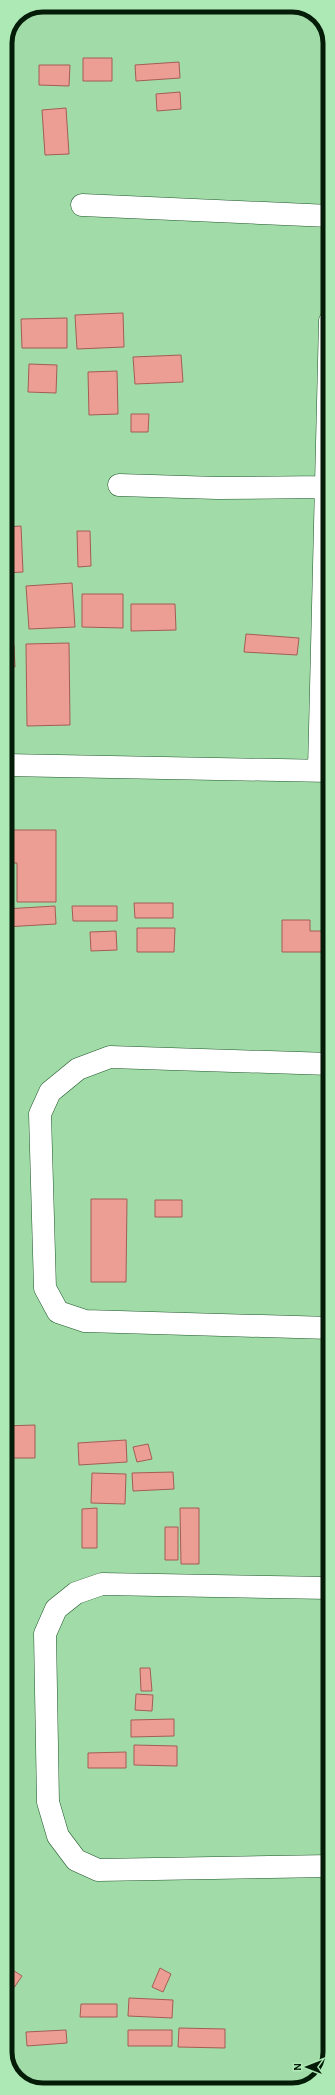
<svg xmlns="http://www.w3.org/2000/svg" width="335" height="2095" font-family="'Alegreya Sans',sans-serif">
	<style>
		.building { fill: #ec9e94; stroke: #a45d55 }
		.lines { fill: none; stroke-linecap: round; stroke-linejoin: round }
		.minor-casing { stroke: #1f572a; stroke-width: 23 }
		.minor { stroke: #fff; stroke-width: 22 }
		.rim { fill: none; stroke: #051c09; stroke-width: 5 }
	</style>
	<rect width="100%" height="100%" fill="#a1dba7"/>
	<path class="building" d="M10,30V81H5V43Z
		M83,58H112V81H83Z
		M179,62L180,78L136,81L135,65Z
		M39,65H70L69,86L39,85Z
		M180,92L181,109L157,111L156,94Z
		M66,108L69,154L45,155L42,110Z
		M5,143H9V186H5Z
		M123,313L124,347L77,349L75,315Z
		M67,318V348H22L21,319Z
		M181,355L183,382L135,384L133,357Z
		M29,364L57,365L56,393L28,392Z
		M117,371L118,414L89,415L88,372Z
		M131,414H149L148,432H131Z
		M21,526L23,572L5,573V527Z
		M77,531H90L91,566L78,567Z
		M5,583H12L13,625H5Z
		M72,583L75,627L29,629L26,586Z
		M82,594H123V628L82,627Z
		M131,604H175L176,630L131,631Z
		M246,634L299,638L297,655L244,652Z
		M69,643L70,725L27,726L26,644Z
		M5,645H14L15,667H5Z
		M5,694H12L13,733H5Z
		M5,830H56V902H17V863H5Z
		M134,903H173V918H135Z
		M55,906L56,924L5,927V909Z
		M72,906H117V921H73Z
		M282,920H310V931H330V952H282Z
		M137,928H175L174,952H137Z
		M116,931L117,950L91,951L90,932Z
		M323,1192L330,1193V1211H323Z
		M91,1199H127L126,1282H91Z
		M155,1200H182V1217H155Z
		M35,1425V1458H5V1426Z
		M126,1440L127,1462L79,1465L78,1443Z
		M148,1444L152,1459L137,1462L133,1447Z
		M173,1472L174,1489L133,1491L132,1473Z
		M92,1473L126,1474L125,1504L91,1503Z
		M97,1508V1548H82V1509Z
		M180,1508H199V1564H181Z
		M165,1527H178V1560H165Z
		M140,1668H150L152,1691H141Z
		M136,1694L153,1695L152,1711L135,1710Z
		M174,1719V1736L131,1737V1720Z
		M134,1745L177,1746V1766L134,1765Z
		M126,1752V1768H88V1753Z
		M5,1965L22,1976L5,2001Z
		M160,1968L171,1974L163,1992L152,1987Z
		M129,1998L173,2000L172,2018L128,2016Z
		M81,2004H117V2017H80Z
		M179,2028L225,2029V2048L178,2047Z
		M66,2030L67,2043L27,2046L26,2032Z
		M128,2030H172V2046H128Z
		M5,2031L12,2032L11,2049H5Z"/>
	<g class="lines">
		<defs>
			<path id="minor" d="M82,205L330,216
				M119,485L217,488L326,487
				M5,765L330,771
				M319,770L330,321
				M330,1064L110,1057L78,1069L50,1092L40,1114L45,1288L58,1312L85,1321L330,1328
				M330,1588L102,1584L76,1593L56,1609L45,1634L48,1802L58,1836L76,1860L98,1870L330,1866"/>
		</defs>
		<use href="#minor" class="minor-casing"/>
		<use href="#minor" class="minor"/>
	</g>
	<path d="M0 0H335V2095H0ZM43 12H292A31 31 0 0 1 323 43V2052A31 31 0 0 1 292 2083H43A31 31 0 0 1 12 2052V43A31 31 0 0 1 43 12Z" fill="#ade9b4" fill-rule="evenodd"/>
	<path class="rim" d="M43 12H292A31 31 0 0 1 323 43V2052A31 31 0 0 1 292 2083H43A31 31 0 0 1 12 2052V43A31 31 0 0 1 43 12Z"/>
	<g transform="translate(307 2067) rotate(270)" stroke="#ade9b4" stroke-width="3" paint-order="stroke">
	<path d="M0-3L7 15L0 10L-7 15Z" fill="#051c09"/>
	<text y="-6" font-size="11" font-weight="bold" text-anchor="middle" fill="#051c09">N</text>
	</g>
</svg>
